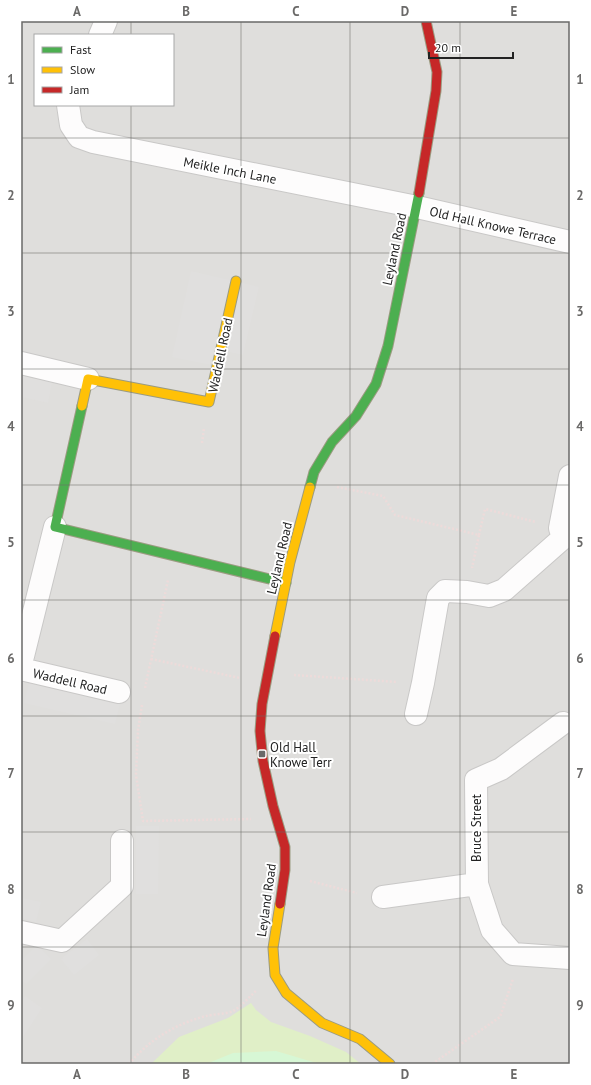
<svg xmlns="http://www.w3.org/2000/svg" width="591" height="1085" font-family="'PT Sans',sans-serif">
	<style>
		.residential { fill: #dfdedc; fill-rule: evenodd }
		.grass { fill: #e0efc7 }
		.park { fill: #d7f7d5 }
		.parking { fill: #e0dfde }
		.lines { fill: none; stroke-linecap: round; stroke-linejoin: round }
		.street-casing { stroke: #c9c8c7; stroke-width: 24 }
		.fast-casing { stroke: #9b9b81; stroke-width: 11 }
		.slow-casing { stroke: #9b9b81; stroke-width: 11 }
		.jam-casing { stroke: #9b9b81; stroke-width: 11 }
		.path { stroke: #eddbda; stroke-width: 2.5; stroke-dasharray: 2 2; stroke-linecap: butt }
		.street { stroke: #fdfcfc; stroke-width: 22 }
		.fast { stroke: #4caf50; stroke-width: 9 }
		.slow { stroke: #ffc107; stroke-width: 9 }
		.jam { stroke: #c62828; stroke-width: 9 }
		.grid { fill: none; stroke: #6a6968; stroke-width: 1; stroke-opacity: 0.55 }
		.poi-dot { fill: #6a6968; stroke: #fff; stroke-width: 1.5 }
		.labels { text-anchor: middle; stroke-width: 4; stroke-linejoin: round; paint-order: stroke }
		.street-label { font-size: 13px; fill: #222; stroke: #fff }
		.poi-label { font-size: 13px; fill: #222; stroke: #fff; text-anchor: start }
		.neatline { fill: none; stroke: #6a6968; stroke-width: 1.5 }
		.grid-label { font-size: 13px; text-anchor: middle; font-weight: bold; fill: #6a6968 }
	</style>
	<rect width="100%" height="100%" fill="#f0eeeb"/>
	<path class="residential" d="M21,21H570V1064H21ZM35,35H173V105H35Z"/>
	<path class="grass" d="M251,1003L256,1010L271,1022L310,1036L346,1052L361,1064H151L179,1037L228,1018Z"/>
	<path class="park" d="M276,1051L320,1064H206L233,1053Z"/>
	<path class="parking" d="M191,271L259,287L243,355L221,350L217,366L172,357Z
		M21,375L52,382L48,403L21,397Z
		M31,675L122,696L115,724L24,703Z
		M136,826H159L158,894H136Z
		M21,898L41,902L36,922L21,918Z
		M87,939L99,955L74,975L61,959Z
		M37,945L51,959L26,984L21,980V961Z
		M25,996L42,1008L21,1040V1002Z"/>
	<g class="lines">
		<defs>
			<path id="street" d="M100,35L106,21
				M68,105L71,125L79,137L93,142L417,207L570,242
				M21,363L88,379
				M21,664L55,527
				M21,669L119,692
				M416,714L423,683L438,598L445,591L467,592L489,596L504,590L563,538L560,528L570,476
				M563,723L501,769L476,780L477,884L492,930L513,954L570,958
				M383,897L477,884
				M21,932L62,941L122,886V841"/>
			<path id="fast" d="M82,406L55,527L286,583
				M310,487L314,472L332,442L356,416L376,384L388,346L419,193"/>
			<path id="slow" d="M82,406L88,379L209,402L236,281
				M275,636L290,562L310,487
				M280,904L273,948L275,975L286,993L322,1023L360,1039L390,1064"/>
			<path id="jam" d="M419,193L436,91L437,72L426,21
				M275,636L262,704L260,731L263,761L273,806L285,847V870L280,904"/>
		</defs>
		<use href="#street" class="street-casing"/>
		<use href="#fast" class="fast-casing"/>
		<use href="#slow" class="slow-casing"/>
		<use href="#jam" class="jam-casing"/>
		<path class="path" d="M202,443L204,428
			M337,487L383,496L395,515L479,535L472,568
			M479,535L485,509L536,522
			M151,659L240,678
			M294,675L397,682
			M145,688L168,580
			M142,705L138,730L136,775L143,821L251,819
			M310,881L357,893
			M129,1064C149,1040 175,1024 206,1016C213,1014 227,1014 233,1011C241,1007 249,997 256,991
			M432,1064L500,1017L513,979"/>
		<use href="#street" class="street"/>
		<use href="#fast" class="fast"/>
		<use href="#slow" class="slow"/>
		<use href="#jam" class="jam"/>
	</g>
	<path class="grid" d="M131,21V35M241,21V1064M350,21V1064M460,21V1064M131,105V1064M21,138H570M21,253H570M21,369H570M21,485H570M21,600H570M21,716H570M21,832H570M21,947H570"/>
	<rect class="poi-dot" x="258" y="750" width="8" height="8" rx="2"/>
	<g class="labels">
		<g class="street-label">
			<text transform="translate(230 170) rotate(11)" y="5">Meikle Inch Lane</text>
			<text transform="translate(493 225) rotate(13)" y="5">Old Hall Knowe Terrace</text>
			<text transform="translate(394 249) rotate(-78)" y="5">Leyland Road</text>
			<text transform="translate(220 355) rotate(-78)" y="5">Waddell Road</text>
			<text transform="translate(279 558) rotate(-77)" y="5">Leyland Road</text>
			<text transform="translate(70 681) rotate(13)" y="5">Waddell Road</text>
			<text transform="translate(476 828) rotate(-90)" y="5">Bruce Street</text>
			<text transform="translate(266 900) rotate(-82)" y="5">Leyland Road</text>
		</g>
		<g class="poi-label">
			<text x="270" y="752">Old Hall<tspan x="270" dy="15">Knowe Terr</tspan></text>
		</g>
	</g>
	<rect width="591" height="1085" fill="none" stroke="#ffffff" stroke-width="44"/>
	<rect x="34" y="34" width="140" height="72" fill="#ffffff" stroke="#a7a7a7"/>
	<rect x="42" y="47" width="20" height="6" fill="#4caf50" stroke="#a7a7a7"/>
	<text x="70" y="54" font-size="12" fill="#222222">Fast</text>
	<rect x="42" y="67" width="20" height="6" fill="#ffc107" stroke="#a7a7a7"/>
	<text x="70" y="74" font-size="12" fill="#222222">Slow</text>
	<rect x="42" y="87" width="20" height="6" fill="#c62828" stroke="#a7a7a7"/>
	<text x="70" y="94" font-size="12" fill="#222222">Jam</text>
	<path d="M429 52v6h84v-6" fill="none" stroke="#222222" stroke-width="2"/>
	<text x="435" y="52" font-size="12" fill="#222222" stroke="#ffffff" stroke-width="3" paint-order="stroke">20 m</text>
	<rect x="22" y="22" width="547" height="1041" class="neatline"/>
	<g class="grid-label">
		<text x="77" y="16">A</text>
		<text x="186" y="16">B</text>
		<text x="296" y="16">C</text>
		<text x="405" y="16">D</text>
		<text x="514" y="16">E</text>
		<text x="11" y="84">1</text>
		<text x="580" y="84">1</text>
		<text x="11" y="200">2</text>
		<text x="580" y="200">2</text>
		<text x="11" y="316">3</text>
		<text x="580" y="316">3</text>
		<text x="11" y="431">4</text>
		<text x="580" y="431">4</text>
		<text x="11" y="547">5</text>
		<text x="580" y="547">5</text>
		<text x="11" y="663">6</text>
		<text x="580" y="663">6</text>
		<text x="11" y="778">7</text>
		<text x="580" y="778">7</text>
		<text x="11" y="894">8</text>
		<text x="580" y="894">8</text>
		<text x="11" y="1010">9</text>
		<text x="580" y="1010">9</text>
		<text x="77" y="1079">A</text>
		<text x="186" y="1079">B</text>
		<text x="296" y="1079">C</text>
		<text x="405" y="1079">D</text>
		<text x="514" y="1079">E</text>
	</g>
</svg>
